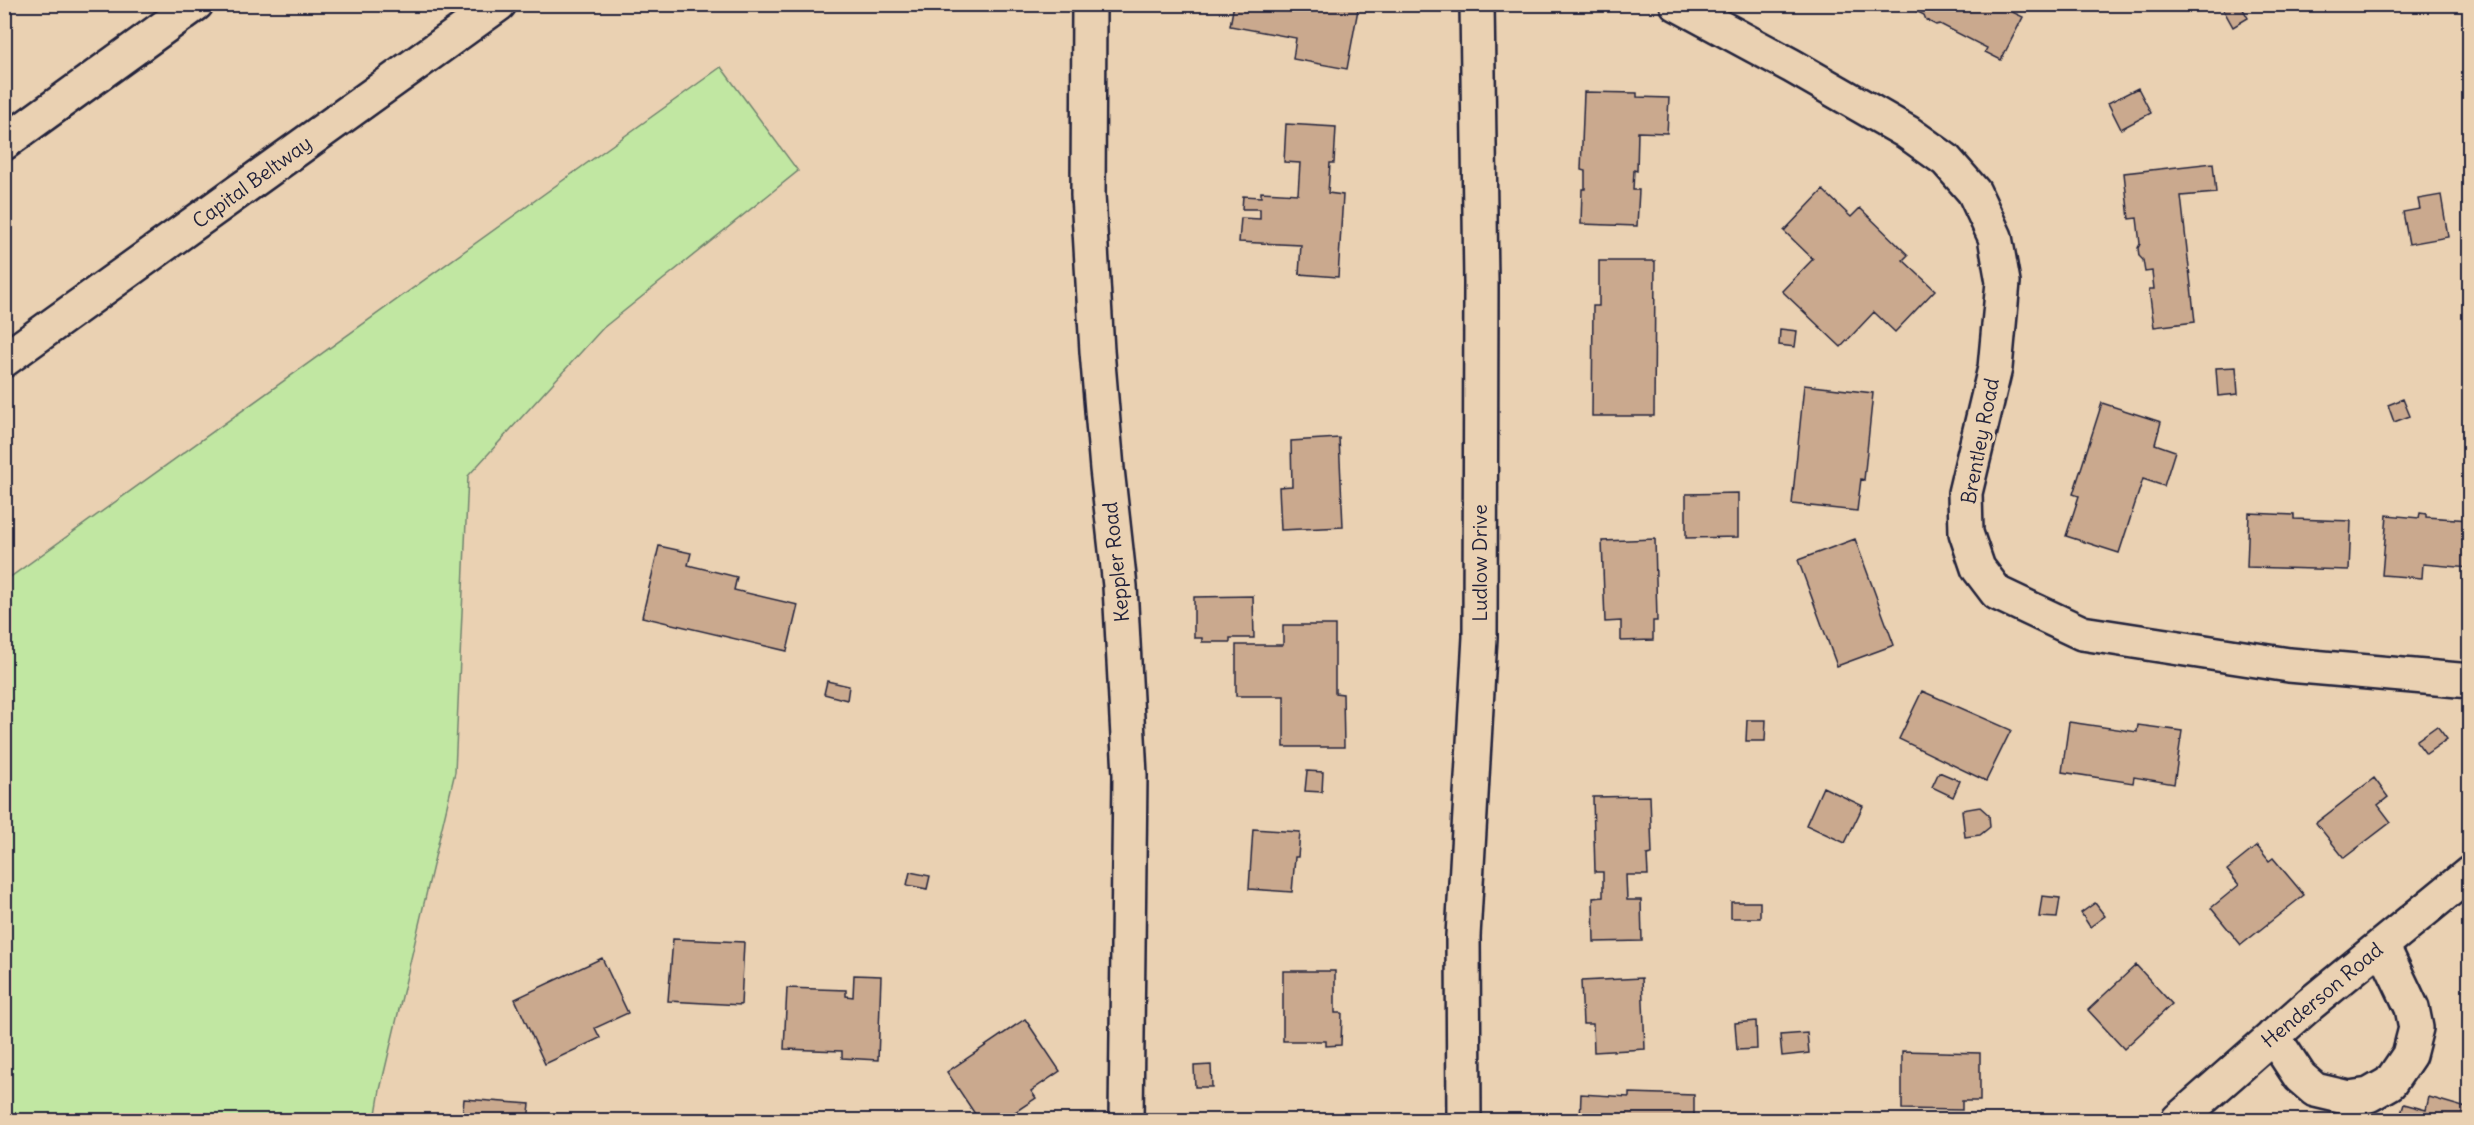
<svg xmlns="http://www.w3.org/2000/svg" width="2474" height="1125" font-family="Delius,sans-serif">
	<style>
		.green { fill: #c1e7a2; stroke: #72846e; stroke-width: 1.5 }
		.building { fill: #caa98e; stroke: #22223b; stroke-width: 1.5 }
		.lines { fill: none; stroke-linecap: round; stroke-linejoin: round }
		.minor-casing { stroke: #22223b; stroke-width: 38 }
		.highway-casing { stroke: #22223b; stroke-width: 38 }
		.minor { stroke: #ead1b2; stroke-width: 33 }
		.highway { stroke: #ead1b2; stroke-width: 33 }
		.labels { text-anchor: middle; stroke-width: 6; stroke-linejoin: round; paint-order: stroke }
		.street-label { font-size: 20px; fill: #22223b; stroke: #ead1b2 }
	</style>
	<rect width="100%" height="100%" fill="#ead1b2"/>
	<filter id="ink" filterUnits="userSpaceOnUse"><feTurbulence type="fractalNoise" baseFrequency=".0167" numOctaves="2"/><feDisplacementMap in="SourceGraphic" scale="12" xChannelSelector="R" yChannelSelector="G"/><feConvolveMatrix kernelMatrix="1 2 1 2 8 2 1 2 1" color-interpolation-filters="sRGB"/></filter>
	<g filter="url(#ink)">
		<path class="green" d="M721,67L798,171L603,328L468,476L455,772L380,1090L375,1120H5V581Z"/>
		<path class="building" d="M1234,4H1359L1347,69L1293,59L1296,38L1230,26Z
			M1917,4H2003L2002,7L2023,17L2001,60L1985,52L1987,48L1940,24L1936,25L1926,20L1924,15L1916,11L1919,6Z
			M2232,4H2240L2248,18L2233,27L2223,9Z
			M2138,88L2151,113L2121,129L2108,103Z
			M1584,92L1637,93V97L1669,98L1667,133L1638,132L1637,171L1634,170L1633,190H1639L1637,226L1581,224L1582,189H1585V171L1581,170Z
			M1286,124L1336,127L1334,163H1330L1328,193L1343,195L1338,277L1299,274L1301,245L1239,242L1241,218L1260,219V209H1242L1243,196L1261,197V192L1298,194L1300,163L1284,162Z
			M2213,163L2216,193L2181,196L2195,322L2154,327L2149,289H2154L2152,271L2145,272L2143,260L2139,256L2138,248L2140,244L2137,218L2129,219L2124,173Z
			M1823,190L1851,217L1860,208L1908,255L1903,260L1935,290L1895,332L1874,312L1841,347L1782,291L1813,259L1784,231Z
			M2441,195L2448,237L2409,244L2403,212L2420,209L2418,199Z
			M1599,261H1655L1654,416H1592L1593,306H1599Z
			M1780,329L1797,331L1795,347L1779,345Z
			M2236,367L2238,394L2218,396L2216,368Z
			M1804,385L1873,393L1864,480L1861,479L1857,511L1792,504Z
			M2403,399L2410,416L2394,422L2388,405Z
			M2102,403L2161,422L2155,444L2175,451L2164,486L2143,479L2119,553L2066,536L2079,496L2073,494Z
			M1339,438L1343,527L1281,530L1279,487L1292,486L1291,441Z
			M1738,493V537L1686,538V494Z
			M2249,513L2294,515V519L2351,521L2349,570L2247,567Z
			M2420,513L2426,514V517L2470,520V568L2423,564L2422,578L2382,575L2387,515L2419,518Z
			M1655,539L1657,621H1653V640L1621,641V621L1605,622L1602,541Z
			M1855,539L1894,645L1837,666L1798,560Z
			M659,546L691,553L688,565L737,577L734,590L798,605L787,651L642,617Z
			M1253,596L1254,638H1230V642H1202V638H1194V597Z
			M1283,625H1335V693L1343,694L1344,747H1284V696H1236V645H1283Z
			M827,681L849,686L847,700L824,694Z
			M1922,691L2011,730L1986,781L1899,739Z
			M1747,720H1766L1765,741H1746Z
			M2069,722L2137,732L2138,725L2182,731L2174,784L2134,777L2133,783L2062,772Z
			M2437,726L2447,739L2426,754L2416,741Z
			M1307,771L1323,772L1322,792L1305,791Z
			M1939,772L1960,781L1953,797L1932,787Z
			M2374,778L2388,797L2378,805L2391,822L2344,858L2316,823Z
			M1823,787L1863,806L1845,843L1806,825Z
			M1650,796L1652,854L1647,855L1648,875H1626L1627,900H1641L1642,941L1594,942L1593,898L1603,897V872H1595L1593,797Z
			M1980,807L1989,815L1990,827L1980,835L1965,837L1962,810Z
			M1253,829L1300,832L1298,857H1295L1292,892L1249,889Z
			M2257,846L2269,861L2273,858L2304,895L2241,945L2211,908L2239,885L2227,870Z
			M910,872L930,876L927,889L907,885Z
			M2042,896L2060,898L2057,918L2039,917Z
			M1731,902H1760V918H1731Z
			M2095,903L2105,916L2090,927L2081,913Z
			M673,939L744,942L741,1005L668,1001Z
			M602,958L628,1013L595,1028L600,1038L545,1064L515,999Z
			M2136,965L2172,1004L2124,1049L2088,1010Z
			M1283,971H1335V1013H1342L1341,1045L1326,1046V1041H1283Z
			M854,975L881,976L878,1060L842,1058V1051L784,1049L787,988L846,990V996L853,997Z
			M1642,978L1645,1049L1594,1052L1593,1024H1583L1581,981Z
			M1025,1019L1060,1071L1031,1091L1036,1098L1003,1120H979L947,1072Z
			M1756,1021L1757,1049L1737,1050L1735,1023Z
			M1807,1033L1809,1053L1782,1056L1780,1035Z
			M1902,1051L1980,1053V1101H1962V1110L1902,1109Z
			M1211,1065L1212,1087H1195L1194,1066Z
			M1629,1093L1694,1095V1120H1580L1581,1094L1629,1097Z
			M2429,1097L2470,1109V1120H2399L2404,1104L2426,1110Z
			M464,1099L530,1104L528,1120H462Z"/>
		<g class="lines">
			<defs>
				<path id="minor" d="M1089,4L1088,195L1097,351L1107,469L1120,586L1130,775L1126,1120
					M1677,4L1792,66L1907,132L1946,160L1974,192L1995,237L2003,282L1995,368L1965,493L1966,533L1978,568L1997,593L2082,633L2289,665L2470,681
					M2273,1036L2300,1077L2315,1090L2349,1098L2369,1095L2390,1083L2409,1055L2416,1028L2412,1008L2382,945
					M1464,1120L1463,936L1480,637L1481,283L1477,4
					M2178,1120L2310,1004L2470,873"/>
				<path id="highway" d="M4,143L196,4
					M4,360L499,4"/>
			</defs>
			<use href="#minor" class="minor-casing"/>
			<use href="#highway" class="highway-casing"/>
			<use href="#minor" class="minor"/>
			<use href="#highway" class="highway"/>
		</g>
	</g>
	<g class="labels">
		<g class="street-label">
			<text transform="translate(252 182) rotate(-36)" y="7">Capital Beltway</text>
			<text transform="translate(1980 441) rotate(-79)" y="7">Brentley Road</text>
			<text transform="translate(1116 562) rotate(-96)" y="7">Keppler Road</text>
			<text transform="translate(1480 563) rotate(-90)" y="7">Ludlow Drive</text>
			<text transform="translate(2322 995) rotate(-40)" y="7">Henderson Road</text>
		</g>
	</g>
	<rect width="2474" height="1125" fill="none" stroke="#ead1b2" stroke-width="24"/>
	<rect x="12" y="12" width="2450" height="1101" fill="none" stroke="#22223b" stroke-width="2" filter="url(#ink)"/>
</svg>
